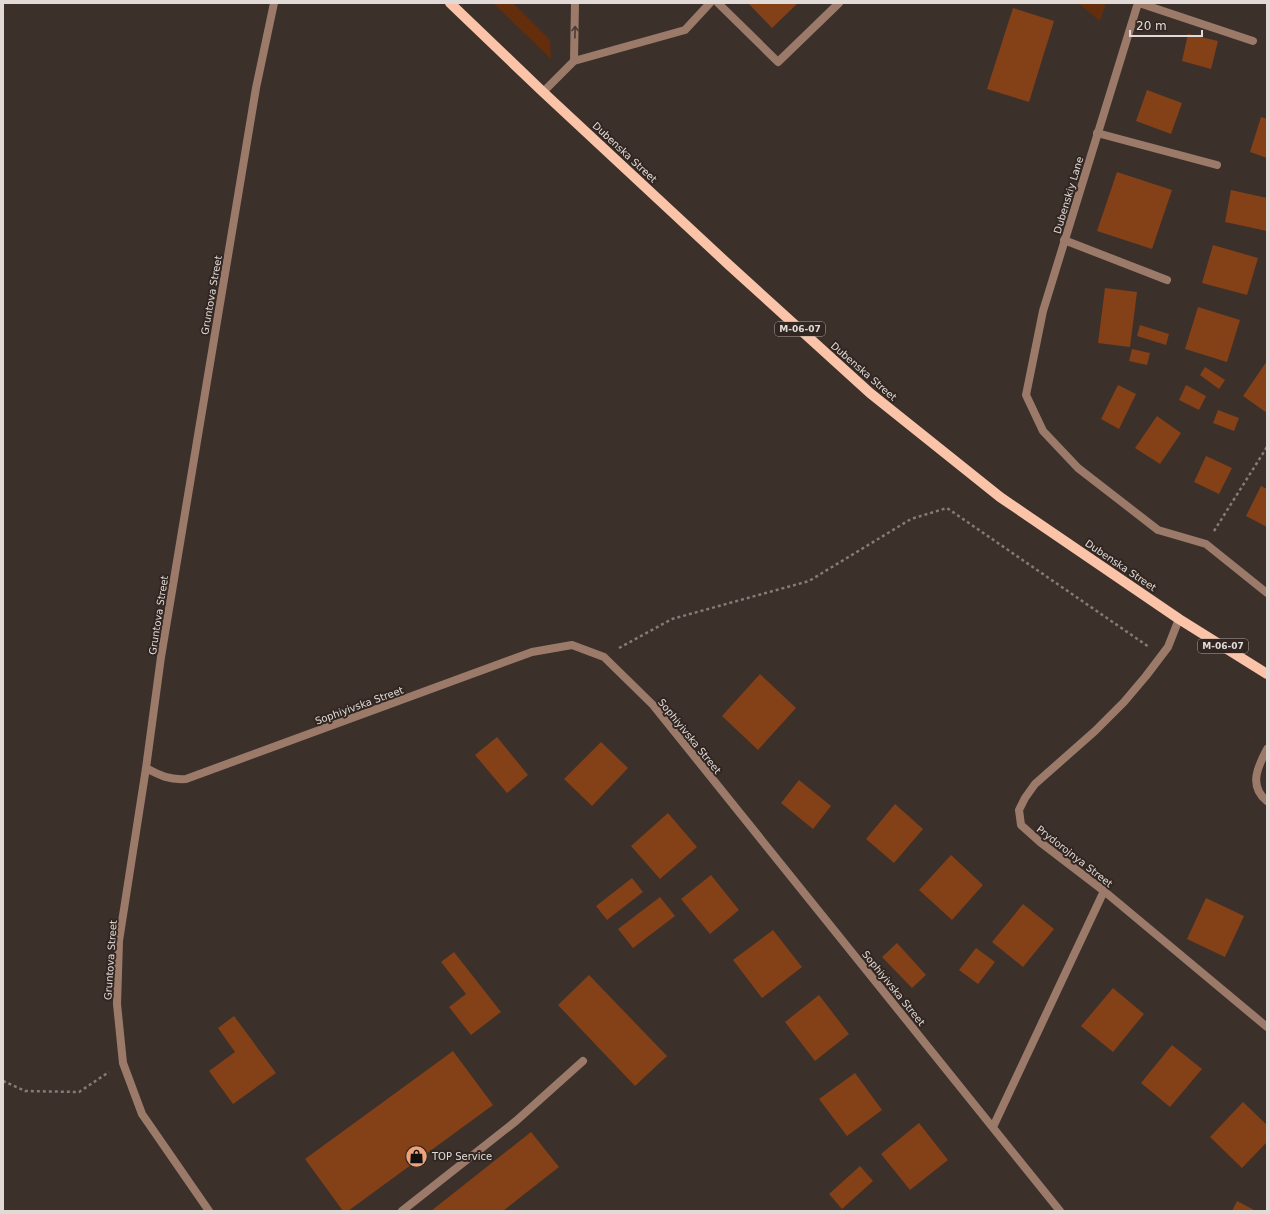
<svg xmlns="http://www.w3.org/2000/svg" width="1270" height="1214" font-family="'DejaVu Sans',sans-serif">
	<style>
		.green { fill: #642d0c }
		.building { fill: #844017 }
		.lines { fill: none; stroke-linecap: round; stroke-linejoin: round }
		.path { stroke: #857b77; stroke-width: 2.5; stroke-dasharray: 3 3; stroke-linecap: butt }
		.service { stroke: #9c7a6a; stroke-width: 8 }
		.minor { stroke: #9c7a6a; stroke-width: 8 }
		.primary { stroke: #fbc4a9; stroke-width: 10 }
		.oneway { stroke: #4c3b33 }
		.labels { text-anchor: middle; stroke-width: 4; stroke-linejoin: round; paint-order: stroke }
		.shield { fill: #312621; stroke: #aca4a0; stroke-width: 1 }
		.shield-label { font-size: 9px; font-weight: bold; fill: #e1dad6 }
		.street-label { font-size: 10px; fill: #e1dad6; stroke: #312621 }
		.poi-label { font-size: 10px; fill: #e1dad6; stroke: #312621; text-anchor: start }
	</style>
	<rect width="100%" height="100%" fill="#3c302b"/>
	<path class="green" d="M493,3H513L550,40L551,59Z
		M1078,3H1106L1100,21Z"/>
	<path class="building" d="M748,3H798L772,28Z
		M1013,8L1054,21L1029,102L987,89Z
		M1188,34L1218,41L1211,69L1182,61Z
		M1147,90L1182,103L1171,134L1136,121Z
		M1261,117L1267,119V158L1250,152Z
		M1117,172L1172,190L1152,249L1097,231Z
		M1231,190L1267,198V231L1225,222Z
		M1213,245L1258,258L1247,295L1202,283Z
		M1105,288L1137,292L1130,347L1098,343Z
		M1198,307L1240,320L1227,362L1185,349Z
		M1140,325L1169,334L1166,345L1137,336Z
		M1132,349L1150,353L1147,365L1129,361Z
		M1267,361V413L1243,396Z
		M1205,367L1225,380L1219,389L1200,375Z
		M1118,385L1136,394L1119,429L1101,419Z
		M1186,385L1206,396L1199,410L1179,400Z
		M1218,410L1239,418L1234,431L1213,423Z
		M1157,416L1181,433L1160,464L1135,448Z
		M1206,456L1232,468L1219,494L1194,482Z
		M1261,486L1267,489V527L1246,516Z
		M760,674L796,708L758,750L722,716Z
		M497,737L528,775L507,793L475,755Z
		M601,742L628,768L592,806L564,779Z
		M799,780L831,806L813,829L781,803Z
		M895,804L923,829L894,863L866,839Z
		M668,813L697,847L660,879L631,846Z
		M951,855L983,885L952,920L919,890Z
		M711,875L739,910L710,934L681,899Z
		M632,878L643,892L607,920L596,906Z
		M660,897L675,916L633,948L618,929Z
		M1206,898L1244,916L1225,957L1187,939Z
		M1023,904L1054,929L1023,967L992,942Z
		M773,930L802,967L762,998L733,960Z
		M897,943L926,975L912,988L882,957Z
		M976,948L995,962L978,984L959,970Z
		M454,952L501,1012L471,1035L449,1007L466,994L441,962Z
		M589,975L667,1056L635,1086L558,1005Z
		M1113,988L1144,1014L1113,1052L1081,1026Z
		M819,995L849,1034L815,1061L785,1022Z
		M234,1016L276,1073L233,1104L209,1071L235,1052L218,1028Z
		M1172,1045L1202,1069L1170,1107L1141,1083Z
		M453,1051L493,1105L348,1211H343L305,1159Z
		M855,1073L882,1110L847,1136L819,1099Z
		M1243,1102L1267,1125V1142L1242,1168L1210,1137Z
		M919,1123L948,1160L910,1190L881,1154Z
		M531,1132L559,1167L503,1211H431Z
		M860,1166L873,1181L842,1209L829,1194Z
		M1237,1201L1256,1211H1232Z"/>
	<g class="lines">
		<path class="path" d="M1214,531L1267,447
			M619,648L672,619L809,581L911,519L947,508L1149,647
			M3,1081L25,1091L79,1092L109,1072"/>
		<path class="service" d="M718,3L778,62L839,3
			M1139,3L1253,41
			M574,61L575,3
			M543,92L574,61L685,30L710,3
			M1097,133L1217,165
			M1064,240L1167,280
			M402,1211L516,1121L583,1061"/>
		<path class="minor" d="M1138,3L1043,311L1026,395L1043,431L1078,468L1158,530L1206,544L1267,593
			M1179,619L1168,647L1146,676L1124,702L1095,731L1035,784L1025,798L1019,810L1021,825L1040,842L1104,891L1267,1027
			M1267,749C1258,766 1248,786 1267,801
			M146,768C161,776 169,780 186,779L532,652L572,645L604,657L653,705L1060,1211
			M993,1127L1104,891
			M209,1211L142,1114L123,1063L117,1004L119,941L146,768L161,657L256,88L274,3"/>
		<path class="primary" d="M450,3L543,92L729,265L870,393L1000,497L1179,619L1267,674"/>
	</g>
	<defs><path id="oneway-shaft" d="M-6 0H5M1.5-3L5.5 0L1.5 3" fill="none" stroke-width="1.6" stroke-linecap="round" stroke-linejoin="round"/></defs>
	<use class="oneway" href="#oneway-shaft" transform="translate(575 32) rotate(-89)"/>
	<defs>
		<symbol id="shop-disc" viewBox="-11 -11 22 22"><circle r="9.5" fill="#f0a27a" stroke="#312621"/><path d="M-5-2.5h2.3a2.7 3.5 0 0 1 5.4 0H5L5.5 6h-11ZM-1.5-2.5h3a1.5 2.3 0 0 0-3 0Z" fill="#111"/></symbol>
	</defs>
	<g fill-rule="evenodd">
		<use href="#shop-disc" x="404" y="1144" width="25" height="25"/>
	</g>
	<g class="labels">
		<g class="shield">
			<rect x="775" y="322" width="50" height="14" rx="3"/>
			<rect x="1198" y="639" width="50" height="14" rx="3"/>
		</g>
		<g class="shield-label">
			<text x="800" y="332">М-06-07</text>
			<text x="1223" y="649">М-06-07</text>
		</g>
		<g class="street-label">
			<text transform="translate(625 152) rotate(43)" y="4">Dubenska Street</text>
			<text transform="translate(1068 195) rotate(-73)" y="4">Dubenskiy Lane</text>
			<text transform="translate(211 295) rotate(-80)" y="4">Gruntova Street</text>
			<text transform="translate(864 371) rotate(41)" y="4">Dubenska Street</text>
			<text transform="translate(1121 565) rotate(34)" y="4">Dubenska Street</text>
			<text transform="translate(158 615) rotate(-81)" y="4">Gruntova Street</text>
			<text transform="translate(359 705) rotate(-20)" y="4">Sophiyivska Street</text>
			<text transform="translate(690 736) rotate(51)" y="4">Sophiyivska Street</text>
			<text transform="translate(1075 856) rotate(38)" y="4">Prydorojnya Street</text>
			<text transform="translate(110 960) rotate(-86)" y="4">Gruntova Street</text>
			<text transform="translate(894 988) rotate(51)" y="4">Sophiyivska Street</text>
		</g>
		<g class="poi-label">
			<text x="432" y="1160">TOP Service</text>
		</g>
	</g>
	<rect width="1270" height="1214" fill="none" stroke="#e1dad6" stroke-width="8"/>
	<path d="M1130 30v6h72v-6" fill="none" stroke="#e1dad6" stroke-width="2"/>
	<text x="1136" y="30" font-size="12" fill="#e1dad6" stroke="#312621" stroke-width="3" paint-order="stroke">20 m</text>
</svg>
